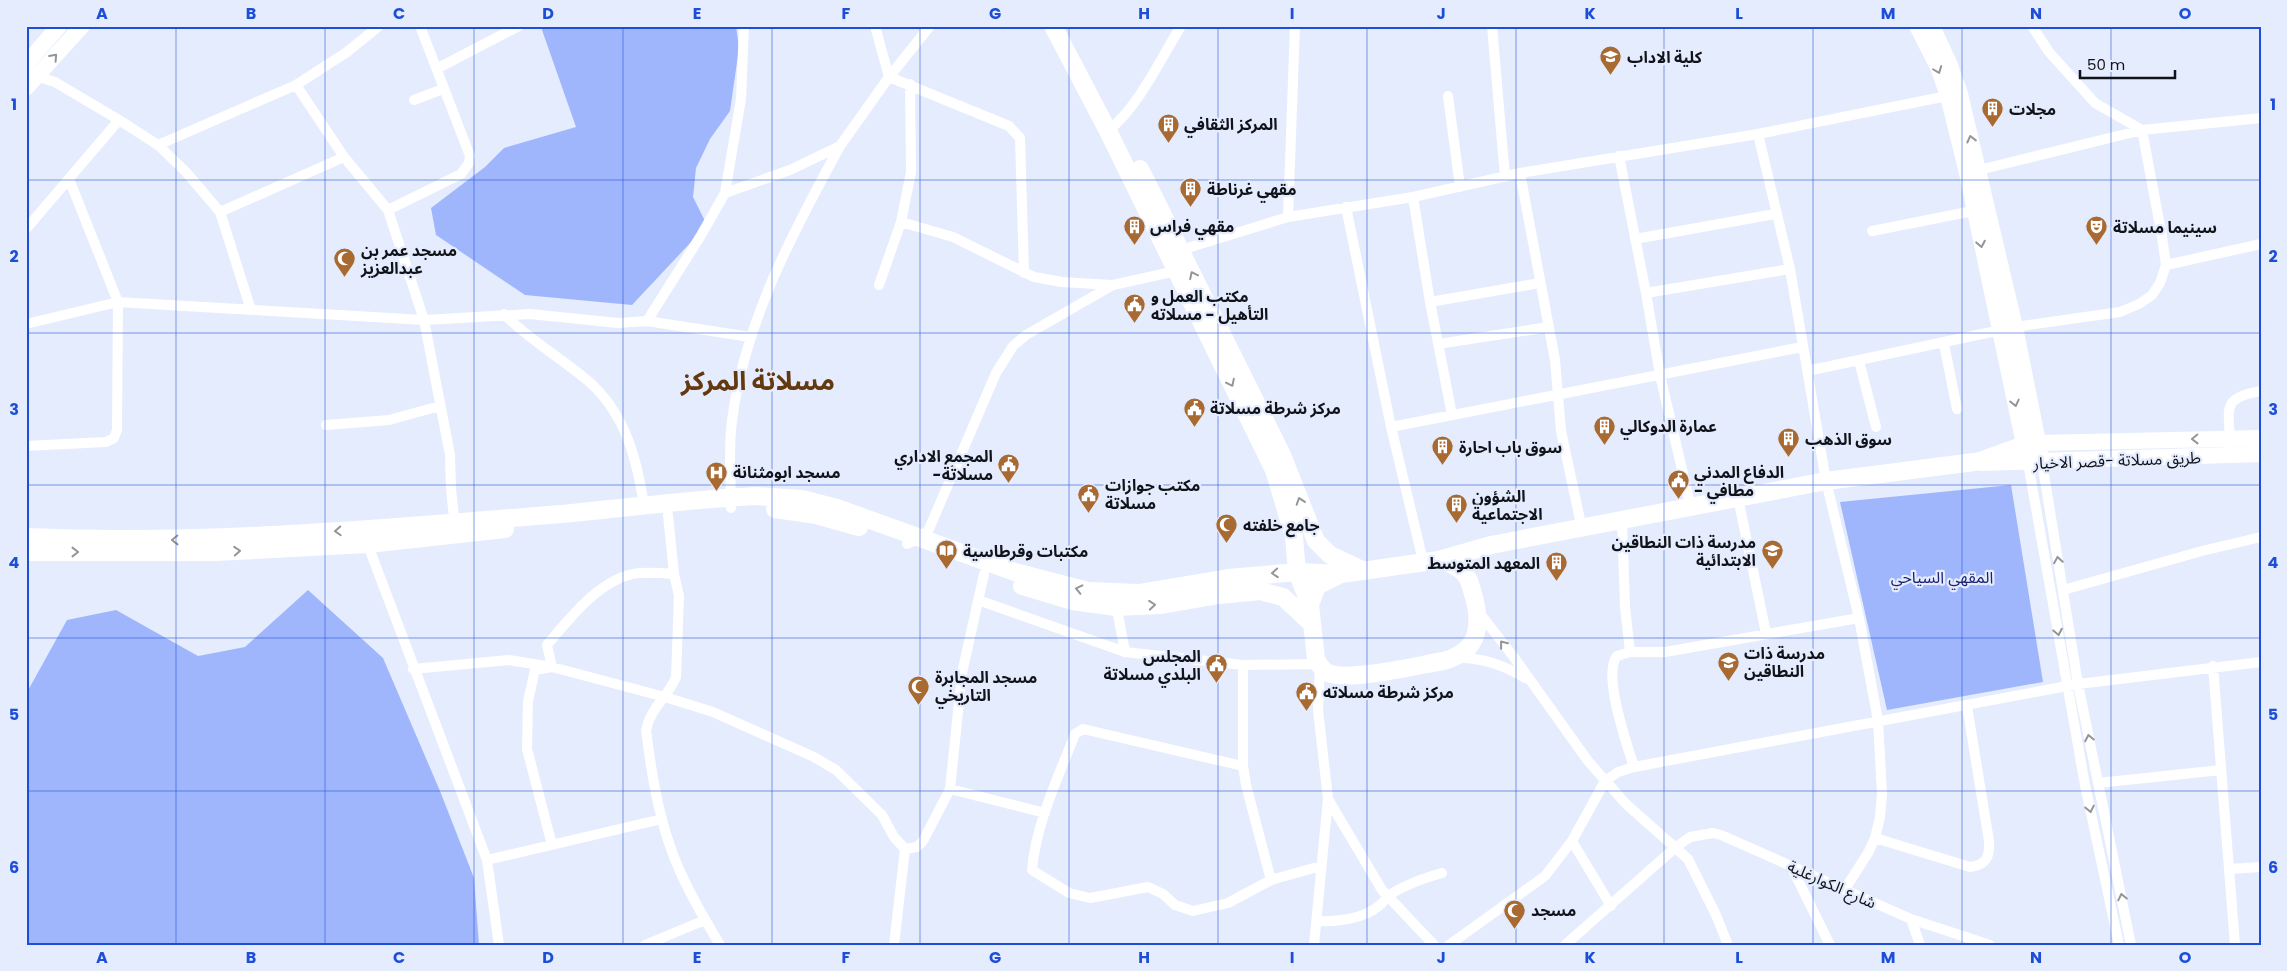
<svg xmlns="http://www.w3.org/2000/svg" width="2287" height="971" font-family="Poppins,'Noto Sans Arabic',sans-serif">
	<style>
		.green { fill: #9fb6fc }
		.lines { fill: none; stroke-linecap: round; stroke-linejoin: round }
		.minor { stroke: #fff; stroke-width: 10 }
		.primary { stroke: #fff; stroke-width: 16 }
		.trunk { stroke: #fff; stroke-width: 18 }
		.oneway { stroke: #939598 }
		.grid { fill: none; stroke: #1d4ed8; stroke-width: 1; stroke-opacity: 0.55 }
		.labels { text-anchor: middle; stroke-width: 4.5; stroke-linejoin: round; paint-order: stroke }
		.poi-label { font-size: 16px; font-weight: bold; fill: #10131a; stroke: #e5ecfd; text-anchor: start }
		.street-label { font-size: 16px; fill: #10131a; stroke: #e5ecfd }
		.park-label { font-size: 16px; fill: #192277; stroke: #e5ecfd }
		.town-label { font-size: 26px; font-weight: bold; fill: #643910; stroke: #e5ecfd }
		.neatline { fill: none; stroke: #1d4ed8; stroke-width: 2 }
		.grid-label { font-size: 16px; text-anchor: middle; font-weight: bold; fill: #1d4ed8 }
	</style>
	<rect width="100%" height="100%" fill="#e5ecfd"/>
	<path class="green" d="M543,26H736L739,48L730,111L710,139L696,168L693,197L707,225L632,305L525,295L436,235L431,208L485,167L504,148L576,127L542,30Z
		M2011,485L2043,682L1887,710L1840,502Z
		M308,590L383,658L440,791L474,878L479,945H26V694L67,620L116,610L198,656L245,647Z"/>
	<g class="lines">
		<path class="minor" d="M875,26L889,77L1009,126L1020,138L1024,273
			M1492,26L1505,177
			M438,68L519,26
			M26,73L55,82L119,120L158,145L186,172L220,212L251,310
			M296,85L344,157L388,210L424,320L450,455L451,489L455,527
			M1448,96L1460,187
			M414,100L443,89
			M1108,131C1139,106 1160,60 1181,26
			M1758,134L1790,269L1826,481L1859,618L1878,721L1882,794L1880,817L1875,838L1868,853L1845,889
			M158,145L296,85L347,52L379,26
			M1619,156L1646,293L1660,375L1691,508
			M1979,170L2142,130L2261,118
			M1520,173L1555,360L1561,431L1582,529
			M725,193L741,99L744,26
			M1413,197L1430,302L1452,415
			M1346,207L1391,427L1423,561
			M388,210L461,174L469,163L470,156L420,26
			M220,212L344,157
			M1288,217L1295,26
			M901,222L953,237L1034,277L1062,282L1112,285
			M26,229L119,120
			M1872,231L1978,210
			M1635,239L1775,214
			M1181,250L1288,217L1413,197L1520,173L1758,134L1952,95
			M2166,265L2261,244
			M879,285L901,222L911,172L910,84
			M1646,293L1790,269
			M1430,302L1540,283
			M504,314C529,340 560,357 587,380C625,412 637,459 644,506
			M647,321L700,237L725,193L790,170L840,146L889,77L930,26
			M26,324L118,302L424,320L530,314L618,323L647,321L750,337
			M1438,344L1549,327
			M1944,344L1957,409
			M1859,361L1876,427
			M1807,371L2015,327L2120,312L2139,304L2152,295L2160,283L2166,265L2162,237L2142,130L2095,103L2049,52L2032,26
			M326,425L389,420L440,406
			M1391,427L1802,347
			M2230,445C2230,410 2219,398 2261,391
			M26,446L106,442L114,438L117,430L118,302L69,179
			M2042,462L2078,684L2131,945
			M2028,463L2085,785L2119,945
			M1738,498L1766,633
			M731,508C731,479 728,450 732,421C744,323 793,232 840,146
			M668,515L674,574L679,596L676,677C668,697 650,708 646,730C651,769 657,809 670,846C681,879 702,915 720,945
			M1622,520L1625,607L1630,652
			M366,540L487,860L499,945
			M907,544L921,538L929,529L996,373L1013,346L1026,335L1113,285L1176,271
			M2063,590L2202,551L2261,537
			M978,600L1125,652L1243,665L1318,664
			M1116,604L1125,652
			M1478,611L1513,656L1588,761L1626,804L1688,859L1716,915L1728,945
			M1456,658C1482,657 1504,665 1525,678
			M1243,665V766L1246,785L1271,880
			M2213,666L2235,945
			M413,669L509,660L552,667L665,697L713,712L814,757L836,770L882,815L894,837L905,849L894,945
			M1243,766L1083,729L1075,734C1058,778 1036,823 1032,870L1069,893L1090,898L1148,887L1163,894L1175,905L1193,911L1228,903L1271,880L1321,866
			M1634,767C1627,745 1602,674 1617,656L1630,652H1665L1859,618
			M2098,783L2221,770
			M950,789L1045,813
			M1328,799L1382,890L1434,945
			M1875,838L1970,867C1986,865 1990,857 1989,841L1967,706
			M1572,841L1611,906
			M552,845L527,749L528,701L535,670L552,667L547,645C570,618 601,577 639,573C651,572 663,573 674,574
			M905,849L917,847L923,841L950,789L962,673L984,574
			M487,860L662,819
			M1791,866L1830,945
			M2230,869L2261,867
			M1911,919L1920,945
			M1317,921C1337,922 1364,919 1380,905C1383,903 1385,899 1388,896C1404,885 1424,878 1442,873
			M645,945L705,920
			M1314,945L1328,799L1318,710L1320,666
			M1449,945L1545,876L1572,841L1605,781L1618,772L1634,767L2078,684L2261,662
			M1565,945L1676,847L1690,837L1713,833L1721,835L1911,919L1990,945"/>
		<path class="primary" d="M1917,26L1938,67L1948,96L1967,173L2028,463
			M1932,26L1949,63L1960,94L2015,327L2042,462
			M26,64L59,26
			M26,88L82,26
			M1974,462L2024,444L2038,443L2261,438
			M1981,463L2261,454"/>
		<path class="trunk" d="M1053,26L1108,131L1274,470L1294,537L1297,572L1310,605
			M1140,169L1282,455L1316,541L1330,555L1364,571
			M775,509L816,515L859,527
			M26,537C209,545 390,528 572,513C634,507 695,499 756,496L802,499L837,508L1015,572L1088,591L1139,593L1228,578L1297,572L1341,574
			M26,552H216L368,544L505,529
			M1439,560L1491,545L1826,481L1974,462
			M1439,560C1449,563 1463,569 1468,579C1471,584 1472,592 1474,597C1482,628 1478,652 1443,661C1419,665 1349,682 1328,673C1322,670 1319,665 1316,659L1310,605L1317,586L1341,574Z
			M1022,586L1072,601L1116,607L1161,605L1219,595L1260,591L1283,597L1311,623"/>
	</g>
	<defs><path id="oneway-chevron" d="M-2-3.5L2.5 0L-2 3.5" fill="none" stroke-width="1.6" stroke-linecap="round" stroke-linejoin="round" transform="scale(1.25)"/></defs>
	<g class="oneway">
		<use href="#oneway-chevron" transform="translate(54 57) rotate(-48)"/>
		<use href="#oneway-chevron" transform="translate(1938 70) rotate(69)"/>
		<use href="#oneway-chevron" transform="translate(1971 139) rotate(-104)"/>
		<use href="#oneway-chevron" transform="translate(1981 244) rotate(79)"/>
		<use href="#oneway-chevron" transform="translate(1193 275) rotate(-116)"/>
		<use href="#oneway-chevron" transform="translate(1231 383) rotate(64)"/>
		<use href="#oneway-chevron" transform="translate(2015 403) rotate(77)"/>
		<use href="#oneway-chevron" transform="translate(2195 439) rotate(179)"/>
		<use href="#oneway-chevron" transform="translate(1300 501) rotate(-109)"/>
		<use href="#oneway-chevron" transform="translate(338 531) rotate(177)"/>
		<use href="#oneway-chevron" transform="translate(175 540) rotate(179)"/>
		<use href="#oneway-chevron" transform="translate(237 551) rotate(-4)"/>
		<use href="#oneway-chevron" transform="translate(75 552)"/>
		<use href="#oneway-chevron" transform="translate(2058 560) rotate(-99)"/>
		<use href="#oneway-chevron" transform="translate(1275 573) rotate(176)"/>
		<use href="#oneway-chevron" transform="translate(1079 589) rotate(-167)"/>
		<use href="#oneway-chevron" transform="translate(1152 605) rotate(-5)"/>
		<use href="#oneway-chevron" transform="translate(2058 632) rotate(79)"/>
		<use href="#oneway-chevron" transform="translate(1503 644) rotate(-128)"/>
		<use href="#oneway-chevron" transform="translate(2089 738) rotate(-101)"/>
		<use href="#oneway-chevron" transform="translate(2090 809) rotate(78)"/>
		<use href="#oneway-chevron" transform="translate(2122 897) rotate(-102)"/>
	</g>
	<path class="grid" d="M176,26V945M325,26V945M474,26V945M623,26V945M772,26V945M920,26V945M1069,26V945M1218,26V945M1367,26V945M1516,26V945M1664,26V945M1813,26V945M1962,26V945M2111,26V945M26,180H2261M26,333H2261M26,485H2261M26,638H2261M26,791H2261"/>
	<defs>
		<symbol id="university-pin" viewBox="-11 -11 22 30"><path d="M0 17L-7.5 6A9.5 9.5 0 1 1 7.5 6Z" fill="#a96a31" stroke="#e5ecfd"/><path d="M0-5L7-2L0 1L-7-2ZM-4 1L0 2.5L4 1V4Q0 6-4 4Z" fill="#fff"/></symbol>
		<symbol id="building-pin" viewBox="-11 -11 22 30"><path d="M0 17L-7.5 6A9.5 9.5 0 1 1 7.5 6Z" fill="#a96a31" stroke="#e5ecfd"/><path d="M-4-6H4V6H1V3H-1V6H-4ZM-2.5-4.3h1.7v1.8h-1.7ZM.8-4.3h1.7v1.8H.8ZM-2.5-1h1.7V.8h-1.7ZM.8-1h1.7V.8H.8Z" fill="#fff"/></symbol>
		<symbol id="theatre-pin" viewBox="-11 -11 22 30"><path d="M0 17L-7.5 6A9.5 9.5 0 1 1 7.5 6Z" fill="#a96a31" stroke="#e5ecfd"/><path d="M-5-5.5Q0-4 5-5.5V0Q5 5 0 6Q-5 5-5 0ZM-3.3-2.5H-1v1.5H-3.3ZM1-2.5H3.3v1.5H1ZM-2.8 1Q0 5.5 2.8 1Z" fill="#fff"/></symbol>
		<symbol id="mosque-pin" viewBox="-11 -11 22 30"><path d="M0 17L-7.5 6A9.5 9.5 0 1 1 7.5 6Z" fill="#a96a31" stroke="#e5ecfd"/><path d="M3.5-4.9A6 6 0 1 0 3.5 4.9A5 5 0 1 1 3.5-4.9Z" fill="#fff"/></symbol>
		<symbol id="civic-pin" viewBox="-11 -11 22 30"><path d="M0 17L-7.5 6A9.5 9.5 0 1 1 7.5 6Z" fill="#a96a31" stroke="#e5ecfd"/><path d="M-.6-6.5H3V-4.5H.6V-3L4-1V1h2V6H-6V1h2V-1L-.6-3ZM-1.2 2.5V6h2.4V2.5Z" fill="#fff"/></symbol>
		<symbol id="hospital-pin" viewBox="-11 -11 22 30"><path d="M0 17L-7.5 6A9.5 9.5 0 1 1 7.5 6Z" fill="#a96a31" stroke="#e5ecfd"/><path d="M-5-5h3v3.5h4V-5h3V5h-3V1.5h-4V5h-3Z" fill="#fff"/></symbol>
		<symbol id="library-pin" viewBox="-11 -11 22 30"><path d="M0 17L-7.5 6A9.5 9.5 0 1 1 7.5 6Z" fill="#a96a31" stroke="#e5ecfd"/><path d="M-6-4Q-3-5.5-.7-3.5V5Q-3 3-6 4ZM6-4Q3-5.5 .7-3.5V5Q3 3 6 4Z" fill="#fff"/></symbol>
		<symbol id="school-pin" viewBox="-11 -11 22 30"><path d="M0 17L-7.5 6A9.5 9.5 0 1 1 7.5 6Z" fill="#a96a31" stroke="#e5ecfd"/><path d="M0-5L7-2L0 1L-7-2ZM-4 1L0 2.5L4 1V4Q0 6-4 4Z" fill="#fff"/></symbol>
	</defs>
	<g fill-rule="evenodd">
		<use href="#university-pin" x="1598" y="44" width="25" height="34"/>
		<use href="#building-pin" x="1980" y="96" width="25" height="34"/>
		<use href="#building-pin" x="1156" y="112" width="25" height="34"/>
		<use href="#building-pin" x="1178" y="176" width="25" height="34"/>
		<use href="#building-pin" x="1122" y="214" width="25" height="34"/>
		<use href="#theatre-pin" x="2084" y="214" width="25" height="34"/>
		<use href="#mosque-pin" x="332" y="246" width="25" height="34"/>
		<use href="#civic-pin" x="1122" y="292" width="25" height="34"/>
		<use href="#civic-pin" x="1182" y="396" width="25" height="34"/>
		<use href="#building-pin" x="1592" y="414" width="25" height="34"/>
		<use href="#building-pin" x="1776" y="426" width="25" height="34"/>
		<use href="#building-pin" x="1430" y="434" width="25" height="34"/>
		<use href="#civic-pin" x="996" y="452" width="25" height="34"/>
		<use href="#hospital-pin" x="704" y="460" width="25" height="34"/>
		<use href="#civic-pin" x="1666" y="468" width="25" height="34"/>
		<use href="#civic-pin" x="1076" y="482" width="25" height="34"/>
		<use href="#building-pin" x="1444" y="492" width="25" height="34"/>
		<use href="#mosque-pin" x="1214" y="512" width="25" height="34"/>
		<use href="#library-pin" x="934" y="538" width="25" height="34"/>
		<use href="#school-pin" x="1760" y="538" width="25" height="34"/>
		<use href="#building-pin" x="1544" y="550" width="25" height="34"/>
		<use href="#school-pin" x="1716" y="650" width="25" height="34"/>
		<use href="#civic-pin" x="1204" y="652" width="25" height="34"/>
		<use href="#mosque-pin" x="906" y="674" width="25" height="34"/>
		<use href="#civic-pin" x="1294" y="680" width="25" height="34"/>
		<use href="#mosque-pin" x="1502" y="898" width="25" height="34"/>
	</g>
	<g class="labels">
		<g class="poi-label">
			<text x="1627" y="63">كلية الاداب</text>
			<text x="2009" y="115">مجلات</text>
			<text x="1184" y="130">المركز الثقافي</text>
			<text x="1207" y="195">مقهي غرناطة</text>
			<text x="1150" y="232">مقهي فراس</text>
			<text x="2113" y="233">سينيما مسلاتة</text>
			<text x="361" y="256">مسجد عمر بن<tspan x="361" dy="18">عبدالعزيز</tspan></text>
			<text x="1151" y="302">مكتب العمل و<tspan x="1151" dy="18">التأهيل - مسلاته</tspan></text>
			<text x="1210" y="414">مركز شرطة مسلاتة</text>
			<text x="1620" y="432">عمارة الدوكالي</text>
			<text x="1805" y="445">سوق الذهب</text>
			<text x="1459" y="453">سوق باب احارة</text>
			<text x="993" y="462" text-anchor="end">المجمع الاداري<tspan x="993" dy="18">-مسلاتة</tspan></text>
			<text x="733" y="478">مسجد ابومثنانة</text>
			<text x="1694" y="478">الدفاع المدني<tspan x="1694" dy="18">- مطافي</tspan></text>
			<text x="1105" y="491">مكتب جوازات<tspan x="1105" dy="18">مسلاتة</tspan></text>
			<text x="1472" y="502">الشؤون<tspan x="1472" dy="18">الاجتماعية</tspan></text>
			<text x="1243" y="531">جامع خلفته</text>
			<text x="1756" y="548" text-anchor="end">مدرسة ذات النطاقين<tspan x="1756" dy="18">الابتدائية</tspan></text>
			<text x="963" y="557">مكتبات وقرطاسية</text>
			<text x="1540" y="569" text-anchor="end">المعهد المتوسط</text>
			<text x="1744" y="659">مدرسة ذات<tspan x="1744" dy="18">النطاقين</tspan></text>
			<text x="1201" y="662" text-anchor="end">المجلس<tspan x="1201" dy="18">البلدي مسلاتة</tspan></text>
			<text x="935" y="683">مسجد المجابرة<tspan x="935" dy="18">التاريخي</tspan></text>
			<text x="1323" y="698">مركز شرطة مسلاته</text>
			<text x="1531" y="916">مسجد</text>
		</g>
		<g class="street-label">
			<text transform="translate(2117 460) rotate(-2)" y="6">طريق مسلاتة -قصر الاخيار</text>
			<text transform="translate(1832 884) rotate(24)" y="6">شارع الكوارغلية</text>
		</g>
		<g class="park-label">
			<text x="1942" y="583">المقهي السياحي</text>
		</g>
		<g class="town-label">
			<text x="758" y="390">مسلاتة المركز</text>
		</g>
	</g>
	<rect width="2287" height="971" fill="none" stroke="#e5ecfd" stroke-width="55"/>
	<path d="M2080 70v8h95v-8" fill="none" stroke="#10131a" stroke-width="2.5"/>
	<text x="2087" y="70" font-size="15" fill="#10131a" stroke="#e5ecfd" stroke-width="4" paint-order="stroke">50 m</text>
	<rect x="28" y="28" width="2232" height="916" class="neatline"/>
	<g class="grid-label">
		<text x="102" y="19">A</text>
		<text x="251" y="19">B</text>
		<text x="399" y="19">C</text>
		<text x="548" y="19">D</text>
		<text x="697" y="19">E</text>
		<text x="846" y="19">F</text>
		<text x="995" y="19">G</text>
		<text x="1144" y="19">H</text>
		<text x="1292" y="19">I</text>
		<text x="1441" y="19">J</text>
		<text x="1590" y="19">K</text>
		<text x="1739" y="19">L</text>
		<text x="1888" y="19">M</text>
		<text x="2036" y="19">N</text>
		<text x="2185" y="19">O</text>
		<text x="14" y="110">1</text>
		<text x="2273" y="110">1</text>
		<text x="14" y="262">2</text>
		<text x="2273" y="262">2</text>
		<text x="14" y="415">3</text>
		<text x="2273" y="415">3</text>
		<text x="14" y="568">4</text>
		<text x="2273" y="568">4</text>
		<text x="14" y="720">5</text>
		<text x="2273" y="720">5</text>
		<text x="14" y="873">6</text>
		<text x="2273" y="873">6</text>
		<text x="102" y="963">A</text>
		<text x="251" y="963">B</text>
		<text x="399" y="963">C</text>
		<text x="548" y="963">D</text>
		<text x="697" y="963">E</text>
		<text x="846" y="963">F</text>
		<text x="995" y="963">G</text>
		<text x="1144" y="963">H</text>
		<text x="1292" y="963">I</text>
		<text x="1441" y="963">J</text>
		<text x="1590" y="963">K</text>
		<text x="1739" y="963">L</text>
		<text x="1888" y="963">M</text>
		<text x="2036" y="963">N</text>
		<text x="2185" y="963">O</text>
	</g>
</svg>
